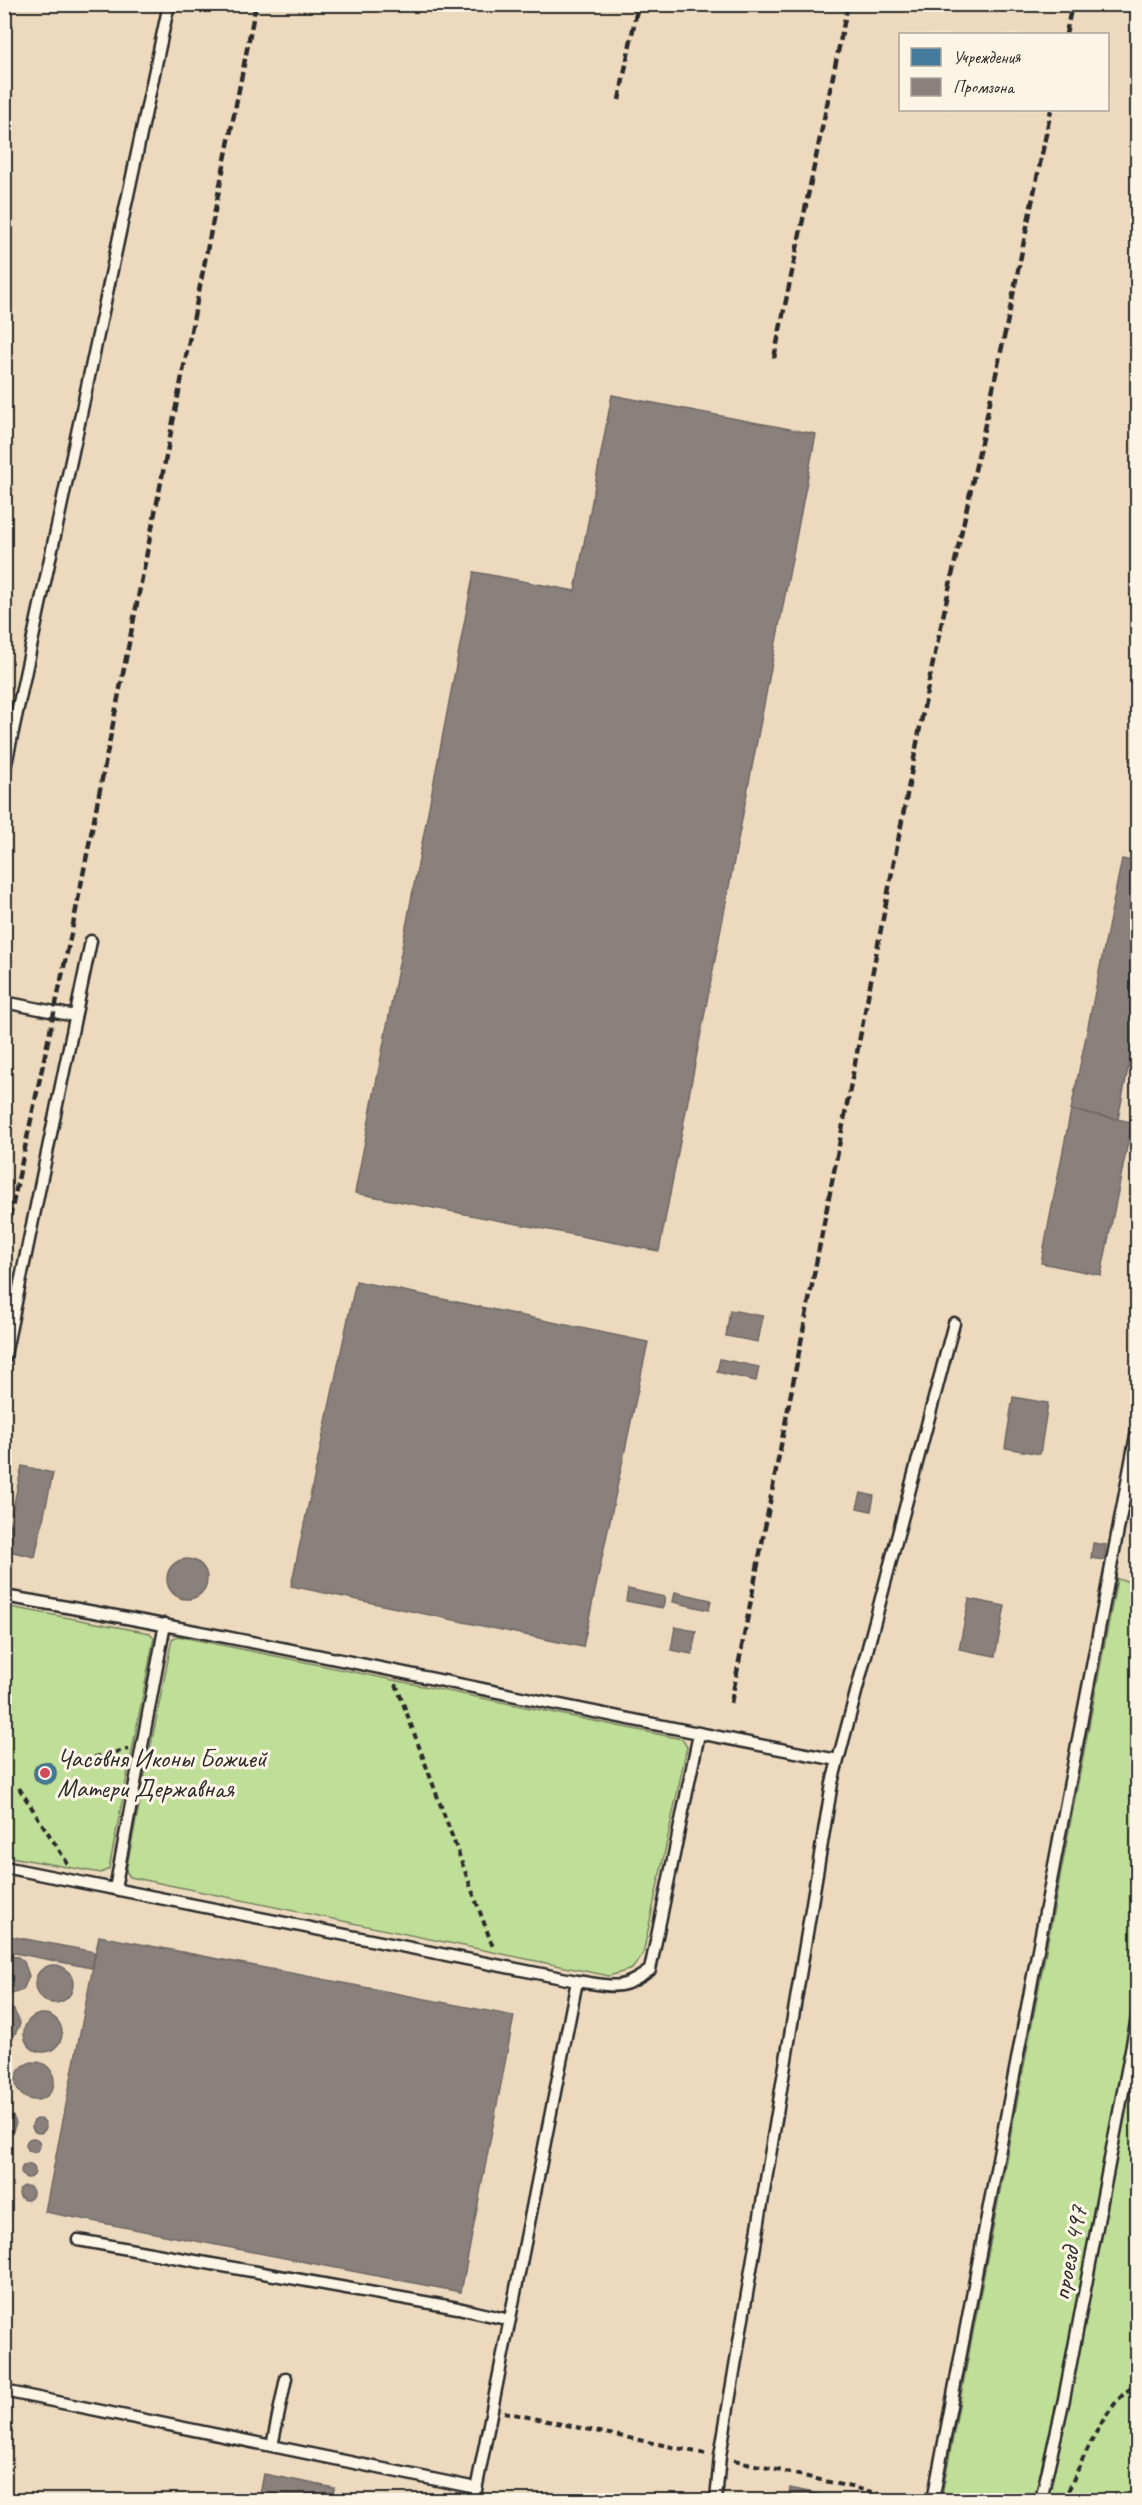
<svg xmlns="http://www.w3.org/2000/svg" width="1142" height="2505" font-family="Caveat,sans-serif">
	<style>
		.built { fill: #eddabe; fill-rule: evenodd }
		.green { fill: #bfde97; stroke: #758461; stroke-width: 1.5 }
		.public { fill: #457b9d; stroke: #3d637b; stroke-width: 1.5 }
		.industry { fill: #8a817c; stroke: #6e6764; stroke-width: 1.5 }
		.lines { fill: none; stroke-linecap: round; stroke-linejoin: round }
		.lane-casing { stroke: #2b2b2b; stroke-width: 15 }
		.path { stroke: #2b2b2b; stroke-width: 4; stroke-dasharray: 6 4.5; stroke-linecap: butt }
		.lane { stroke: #fcf5e5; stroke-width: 10 }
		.rail { stroke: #2b2b2b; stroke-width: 4.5; stroke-dasharray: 9 4.5; stroke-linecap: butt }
		.poi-dot { fill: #d1495b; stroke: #fcf5e5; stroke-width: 2 }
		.labels { text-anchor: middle; stroke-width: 6; stroke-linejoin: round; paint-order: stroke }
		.poi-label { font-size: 26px; fill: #2b2b2b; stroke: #fcf5e5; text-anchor: start }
		.street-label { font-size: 26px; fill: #2b2b2b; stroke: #fcf5e5 }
	</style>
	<rect width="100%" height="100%" fill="#f5e9d3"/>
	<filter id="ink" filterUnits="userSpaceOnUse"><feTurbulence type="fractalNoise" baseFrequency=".0167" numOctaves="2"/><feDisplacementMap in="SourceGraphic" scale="12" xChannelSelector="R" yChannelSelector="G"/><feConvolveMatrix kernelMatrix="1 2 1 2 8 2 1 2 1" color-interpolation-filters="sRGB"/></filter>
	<g filter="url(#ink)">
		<path class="built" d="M5,5H1137L1138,1475L1130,1511L1137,1513V1583L1117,1580L941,2500H5ZM900,34H1108V110H900Z"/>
		<path class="green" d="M1117,1579L1137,1583V2500H941Z
			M5,1606L150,1633L154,1638L109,1869L101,1873L5,1856Z
			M177,1636L682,1739L687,1747L643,1954L632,1969L609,1976L130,1877L126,1871L172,1639Z"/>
		<path class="public" d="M34 1773a11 11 0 1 1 22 0a11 11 0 1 1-22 0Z"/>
		<path class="industry" d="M612,395L816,434L659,1251L355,1193L474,572L575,591Z
			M1122,859L1138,862V1018L1118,1119L1071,1110Z
			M1071,1110L1132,1122L1101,1275L1041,1263Z
			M356,1281L648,1342L583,1647L291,1586Z
			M730,1310L763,1316L758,1342L726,1336Z
			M720,1359L759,1367L756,1381L717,1372Z
			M1013,1397L1048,1403L1040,1454L1005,1448Z
			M22,1466L53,1473L35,1557L4,1550Z
			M861,1493L874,1496L871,1511L857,1508Z
			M1093,1543L1106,1545L1104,1560L1091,1558Z
			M167 1579a20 20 0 1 1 40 0a20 20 0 1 1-40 0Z
			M628,1589L665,1597L663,1608L626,1601Z
			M675,1592L711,1600L709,1610L673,1602Z
			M969,1599L1005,1606L995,1656L959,1649Z
			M675,1627L696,1631L692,1654L671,1650Z
			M4,1935L95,1952L92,1968L4,1951Z
			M99,1936L514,2016L461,2292L45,2212Z
			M10,1956L18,1957L24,1962L29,1976L23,1990L9,1995L4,1994V1957Z
			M35 1984a19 19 0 1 1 38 0a19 19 0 1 1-38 0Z
			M4,2005L14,2010L20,2024L13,2038L4,2042Z
			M24 2033a19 19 0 1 1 38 0a19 19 0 1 1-38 0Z
			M4,2057L10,2064L11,2072L4,2086Z
			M16 2081a19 19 0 1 1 38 0a19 19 0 1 1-38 0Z
			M5,2112L13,2116L16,2123L13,2131L5,2134Z
			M32 2126a7 7 0 1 1 14 0a7 7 0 1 1-14 0Z
			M26 2145a7 7 0 1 1 14 0a7 7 0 1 1-14 0Z
			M4,2143L10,2152L4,2162Z
			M21 2171a7 7 0 1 1 14 0a7 7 0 1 1-14 0Z
			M19 2193a7 7 0 1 1 14 0a7 7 0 1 1-14 0Z
			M264,2474L335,2488L333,2500H259Z
			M790,2488L842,2499V2500H788Z"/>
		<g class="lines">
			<defs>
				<path id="lane" d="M4,773L169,4
					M4,1002L75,1016
					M4,1360L91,941
					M4,1596C284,1644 560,1708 838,1760
					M4,1867L577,1981C612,1986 621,1992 650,1970L699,1734
					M115,1889L165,1624
					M78,2240L458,2308L510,2320
					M4,2391L476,2488
					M272,2446L286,2378
					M474,2500L577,1981
					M716,2500L720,2456L832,1783L954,1323
					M933,2500L1138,1425
					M1041,2500L1064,2399L1138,2013"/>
			</defs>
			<use href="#lane" class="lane-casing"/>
			<path class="path" d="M396,1684L494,1950
				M74,1762L129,1749
				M19,1788L70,1867
				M504,2412L706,2454
				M734,2460L907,2500
				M1064,2500C1078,2471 1107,2395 1138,2385"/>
			<use href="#lane" class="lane"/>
			<path class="rail" d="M1066,34L1072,4
				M619,100L638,4
				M774,358L848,4
				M4,1245L74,920L256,4
				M731,1703L929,681L1008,319L1051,110"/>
		</g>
	</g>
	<circle class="poi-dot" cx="45" cy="1773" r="6"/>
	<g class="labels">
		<g class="poi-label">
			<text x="57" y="1767">Часовня Иконы Божией<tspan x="57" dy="30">Матери Державная</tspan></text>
		</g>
		<g class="street-label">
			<text transform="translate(1069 2253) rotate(-79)" y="9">проезд 497</text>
		</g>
	</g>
	<rect width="1142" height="2505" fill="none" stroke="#fcf5e5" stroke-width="24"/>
	<rect x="12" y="12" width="1118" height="2481" fill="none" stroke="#2b2b2b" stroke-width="2" filter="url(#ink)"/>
	<rect x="899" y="33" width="210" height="78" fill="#fcf5e5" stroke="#a8a49b" stroke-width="1.5"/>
	<rect x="911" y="48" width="30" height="18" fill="#457b9d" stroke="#a8a49b" stroke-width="1.5"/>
	<text x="953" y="63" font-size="18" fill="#2b2b2b">Учреждения</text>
	<rect x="911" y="78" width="30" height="18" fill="#8a817c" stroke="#a8a49b" stroke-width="1.5"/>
	<text x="953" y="93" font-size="18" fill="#2b2b2b">Промзона</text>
</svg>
